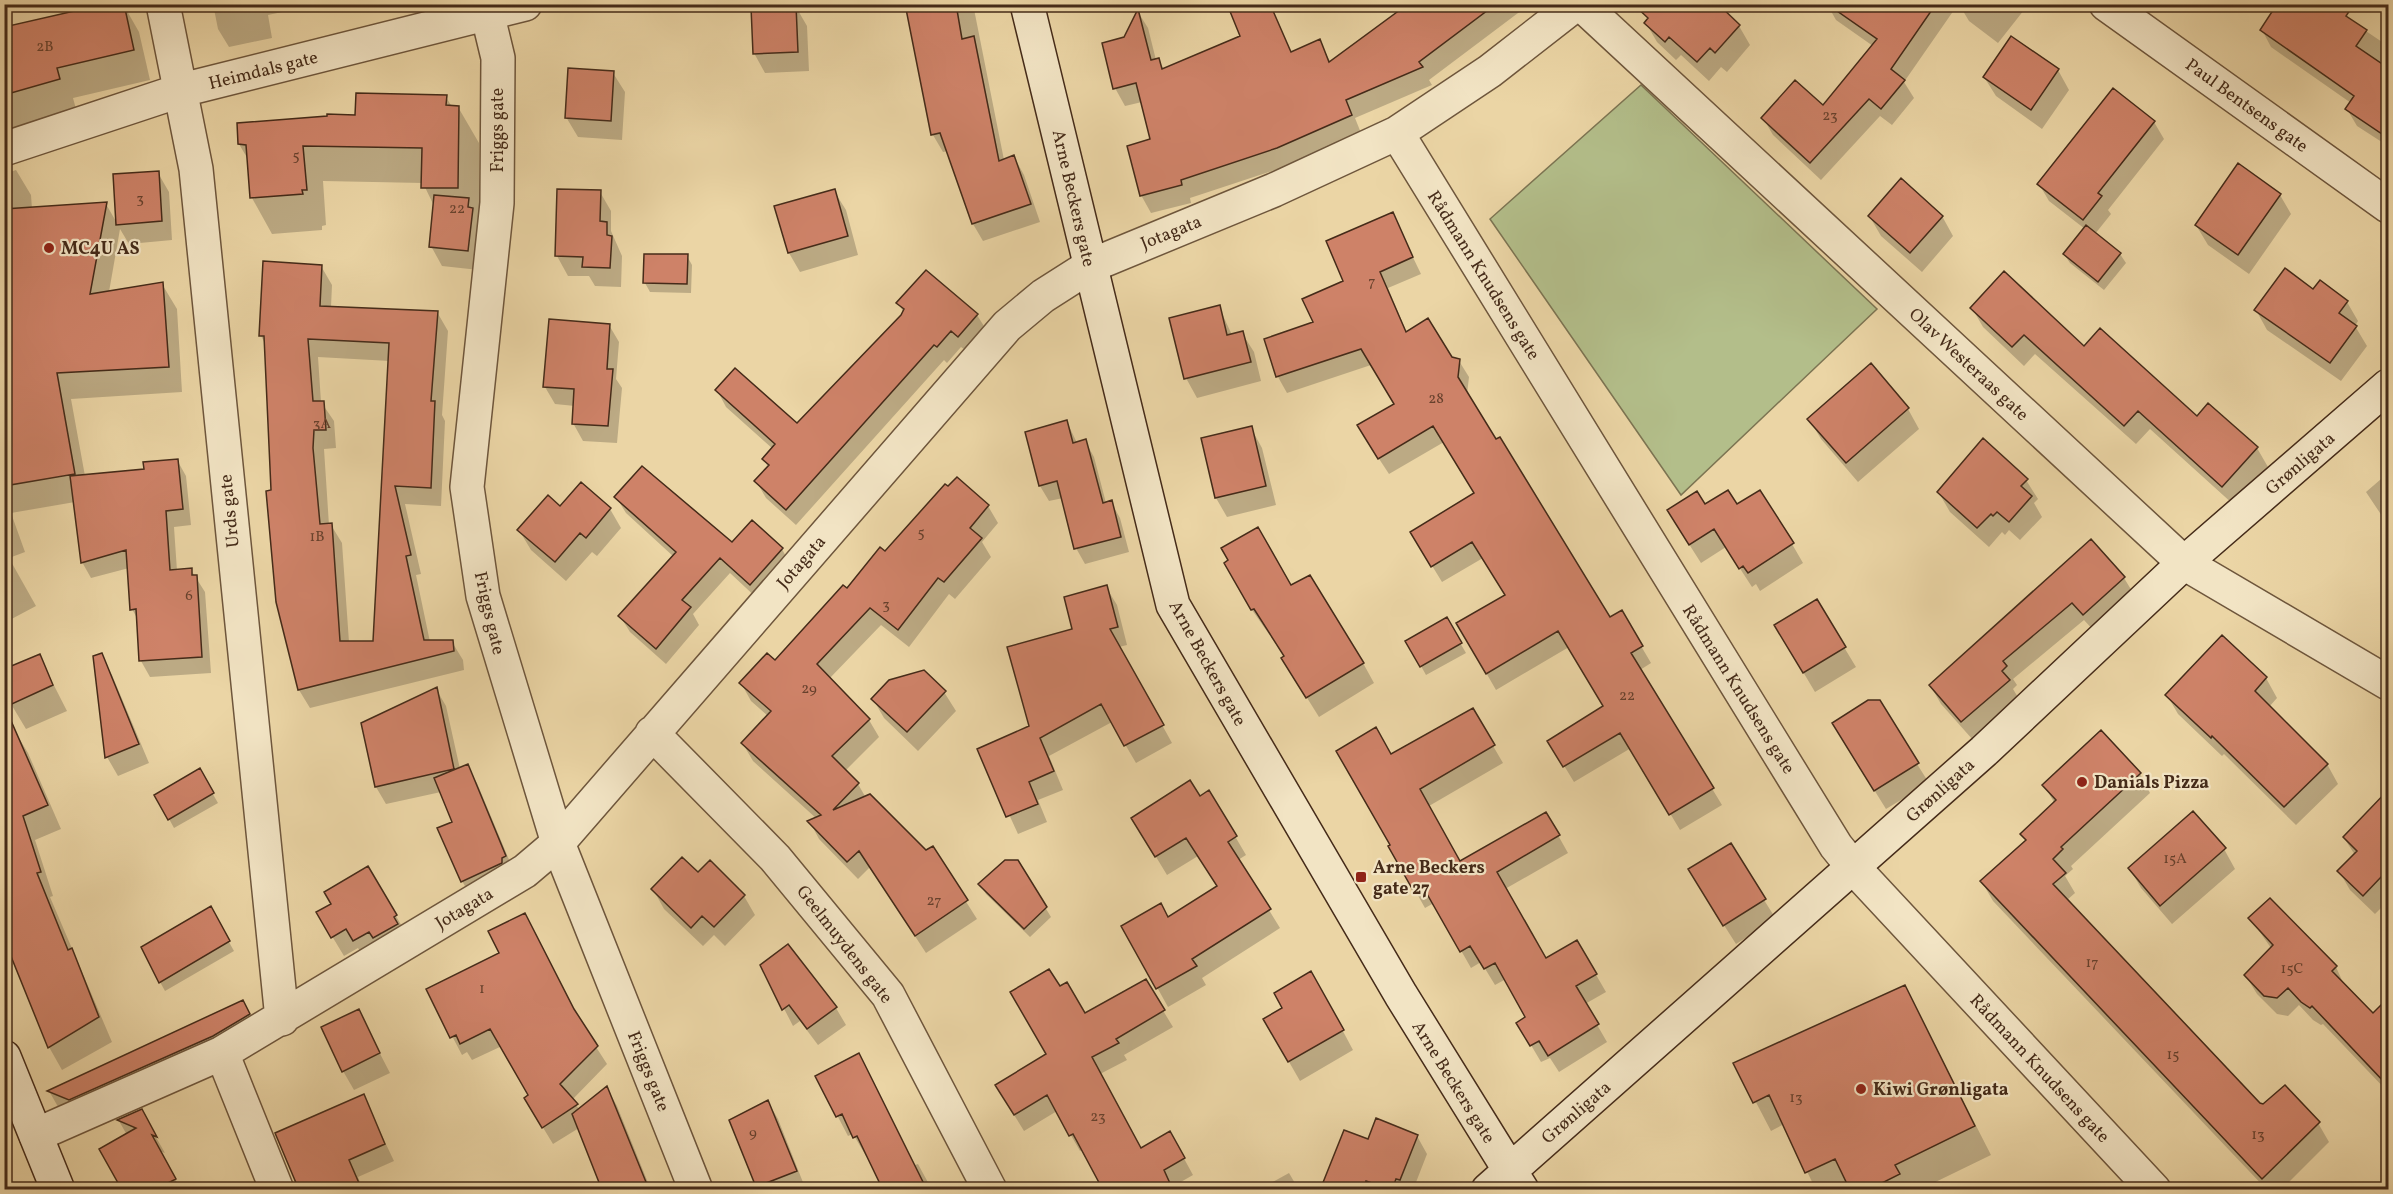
<svg xmlns="http://www.w3.org/2000/svg" width="2393" height="1194" font-family="Vollkorn,serif">
	<style>
		.green { fill: #b3be8a; stroke: #7c7452; stroke-width: 1.5 }
		.shadow { fill: #0003; fill-rule: evenodd }
		.building { fill: #ce8268; stroke: #452b19; stroke-width: 1.5; fill-rule: evenodd }
		.lines { fill: none; stroke-linecap: round; stroke-linejoin: round }
		.street-casing { stroke: #6e563c; stroke-width: 36 }
		.secondary-casing { stroke: #452b19; stroke-width: 36 }
		.street { stroke: #f2e4c4; stroke-width: 33 }
		.secondary { stroke: #f2e4c4; stroke-width: 33 }
		.poi-dot { fill: #8f2418; stroke: #f2e4c4; stroke-width: 2 }
		.labels { text-anchor: middle; stroke-width: 4.5; stroke-linejoin: round; paint-order: stroke }
		.number-label { font-size: 15px; fill: #67412d }
		.street-label { font-size: 18px; fill: #452b19; stroke: #f2e4c4 }
		.poi-label { font-size: 18px; font-weight: bold; fill: #452b19; stroke: #f2e4c4; text-anchor: start }
	</style>
	<rect width="100%" height="100%" fill="#ebd5a5"/>
	<filter id="stains"><feTurbulence type="fractalNoise" baseFrequency=".00333" numOctaves="4"/><feColorMatrix values="0 0 0 0 .2 0 0 0 0 .09 0 0 0 0 .02 0 0 0 .5 -.17"/></filter>
	<radialGradient id="worn" r=".72"><stop offset=".6" stop-color="#630" stop-opacity="0"/><stop offset="1" stop-color="#630" stop-opacity=".3"/></radialGradient>
	<path class="green" d="M1641,85L1877,309L1681,495L1490,219Z"/>
	<path class="shadow" d="M111,4H123L139,32L150,80L73,98L76,109L4,131V29Z
		M213,4H320L268,15L272,38L229,47L218,29Z
		M907,4H973L1004,160L1014,157L1024,175L1040,222L983,241L973,224L948,151L943,152L933,135Z
		M1411,4H1530L1429,80L1432,85L1355,118L1361,133L1287,166L1190,198L1191,203L1151,213L1141,195L1152,140L1142,102L1125,106L1115,88L1125,39L1138,12L1148,28L1156,60H1158L1164,69L1282,36L1292,53L1319,41L1331,63Z
		M1715,4L1739,26L1750,45L1727,72L1721,67L1709,81L1681,55L1676,60L1657,42L1646,23Z
		M1827,4H1951L1954,10L1904,82L1914,98L1892,125L1880,116L1821,180L1773,135L1763,118L1823,108L1873,46L1836,20Z
		M1968,4H2021L2024,10L1998,43L1969,21L1963,11Z
		M2326,4L2388,46V146L2357,126L2347,109L2351,103L2271,47L2262,30Z
		M796,7L807,26L809,71L765,73L754,53Z
		M2012,38L2058,70L2069,90L2042,129L1996,96L1984,77Z
		M613,73L625,92L622,140L578,137L566,117Z
		M2114,90L2154,122L2164,139L2108,210L2111,214L2095,234L2120,254L2126,263L2104,290L2070,263L2064,254L2085,229L2049,201L2039,184Z
		M446,97L452,107H458L479,143V270L442,266L431,246L435,208L423,183L323,181L326,225L322,226V230L272,234L252,198L249,161L239,144Z
		M16,170L31,195L32,209L106,204L118,225L115,175L158,173L169,192L172,240L129,244L120,229L109,292L162,284L177,309L182,392L71,399L85,476L145,471L177,460L186,476L191,525L174,527L177,571L191,570L205,592L211,673L150,677L141,661L138,620L132,609L129,568L91,578L82,562L75,502L11,513L25,552L9,558L36,606L4,623V174Z
		M559,190L600,192L611,211V231L622,256L621,287L595,286L589,276H568L557,256Z
		M834,191L846,210L858,255L800,272L789,253Z
		M2280,195L2291,214L2249,274L2208,245L2196,225Z
		M1392,214L1421,274L1388,288L1407,333L1459,361L1469,377L1467,394L1609,619L1621,612L1651,663L1640,670L1722,805L1680,830L1631,748L1574,782L1549,741L1605,707L1569,647L1496,690L1458,624L1507,596L1483,558L1442,582L1412,533L1476,494L1444,442L1389,474L1368,442L1395,404L1371,365L1287,393L1278,377L1265,340L1315,323Z
		M1942,216L1953,236L1922,272L1881,236L1870,217Z
		M687,256L692,265L691,293L650,292L645,283Z
		M321,266L332,285L331,307L437,312L448,331L442,415L445,421L441,506L405,504L421,574L416,575L430,642H452L463,660L464,670L310,708L299,690L278,602L266,345L261,336ZM318,357L390,361L374,642H349L342,543L331,525H329L324,449L336,448L334,421L321,402Z
		M926,272L977,315L987,331L968,352L961,347L947,363L944,360L796,525L766,498L756,481L768,468L764,459L773,449L726,407L717,390L797,425L904,313L898,303Z
		M2314,291L2347,302L2358,321L2355,326L2367,346L2341,381L2267,330L2256,310Z
		M1219,307L1232,335L1242,333L1254,352L1261,381L1197,398L1186,378Z
		M1972,308L2085,348L2197,418L2257,448L2268,467L2234,505L2150,429L2136,444L2035,354L2024,366L1983,327Z
		M609,325L619,342L616,379L622,388L617,443L583,441L573,423L575,406L555,404L545,387Z
		M1871,366L1908,409L1919,429L1858,482L1821,439L1809,419Z
		M1067,422L1077,443L1085,441L1094,457L1106,503L1111,502L1120,518L1129,552L1085,564L1076,548L1063,498L1049,501L1040,486Z
		M1251,428L1262,448L1276,505L1227,517L1216,498Z
		M2388,473V525L2366,492Z
		M2026,480L2038,499L2034,503L2042,517L2020,540L2009,530L2005,535L2002,532L1989,547L1950,512L1939,493Z
		M616,497L733,544L752,523L782,549L791,566L760,601L730,573L693,614L699,625L666,664L630,632L620,616L674,557L626,513Z
		M988,506L998,523L982,542L991,557L955,599L949,594L909,647L881,625L829,679L869,720L879,737L845,771L858,784L866,798L926,852L932,848L977,919L926,953L870,867L858,879L819,839L810,822L817,819L753,761L743,744L768,716L751,701L741,683L775,662L885,553Z
		M1705,506H1737L1792,544L1803,563L1760,591L1756,584L1752,587L1726,547L1701,563L1680,530Z
		M560,508L610,509L621,528L597,556L592,552L566,581L531,550L519,530Z
		M2091,541L2124,578L2135,596L2095,632L2084,620L2013,679L2017,685L2013,689L2019,699L1973,740L1941,704L1930,685Z
		M1106,587L1117,605L1127,645L1119,647L1172,743L1136,763L1112,722L1049,756L1063,790L1038,800L1047,822L1018,834L979,749L1031,727L1074,630Z
		M1291,587L1363,663L1374,683L1319,717L1294,677L1285,657L1252,610Z
		M1816,601L1856,667L1815,692L1787,645Z
		M1446,619L1466,653L1426,675L1407,641Z
		M2222,637L2266,678L2277,698L2269,707L2327,764L2338,784L2296,825L2224,754L2222,756L2178,714L2167,695Z
		M4,653L8,670L39,656L67,711L26,729L11,704L4,701Z
		M101,655L112,675L149,763L118,776L107,757L94,657Z
		M436,689L446,706L460,769L467,766L477,783L515,874L472,898L462,881L454,823L441,792L386,804L376,787Z
		M944,692L956,711L918,751L884,718L873,699Z
		M1472,710L1503,763L1429,806L1460,863L1546,814L1568,853L1505,889L1546,960L1577,942L1606,992L1585,1004L1607,1042L1559,1072L1550,1058L1541,1062L1518,1023L1527,1018L1506,979L1495,985L1481,962L1471,968L1434,903L1425,908L1390,846L1391,755Z
		M14,730L28,753L61,829L35,840L53,896L50,897L112,1042L62,1070L49,1047L4,934Z
		M1845,743L1917,764L1929,783L1886,809Z
		M199,770L218,803L174,828L156,795Z
		M2140,774L2150,793L2071,866L2073,869L2065,876L2075,893L2067,900L2259,1105L2318,1123L2329,1142L2281,1190H2267L1993,901L1982,882L2027,841L2022,834L2055,804L2044,785Z
		M1209,792L1246,855L1238,860L1280,928L1202,978L1206,985L1168,1007L1123,926L1168,919L1218,887L1198,856L1167,875L1144,837Z
		M2388,792V912L2383,906L2375,914L2350,890L2339,871L2355,855L2344,838Z
		M2224,849L2235,869L2172,924L2141,888L2130,869Z
		M1017,861L1051,917L1030,937L986,894L980,884Z
		M368,868L407,935L365,960L358,948L344,956L318,913L333,904Z
		M698,874L744,896L755,915L725,946L714,935L703,946L664,909L653,889Z
		M1701,889L1764,900L1776,919L1736,944Z
		M2270,900L2336,967L2345,987L2373,1015L2381,1007L2388,1015V1092L2323,1024L2321,1025L2313,1020L2299,1005L2288,1016L2277,1014L2257,994L2246,976L2271,948L2250,918Z
		M210,908L234,951L165,991L160,982Z
		M762,966L836,1008L846,1025L818,1045L800,1021L793,1026Z
		M1145,981L1173,1027L1124,1055L1127,1060L1100,1074L1141,1149L1170,1133L1193,1175L1172,1187L1173,1190H1111L1083,1150L1080,1151L1057,1111L1024,1131L1006,1102L1048,1055L1059,988L1084,1015Z
		M1905,987L1991,1155L1919,1190H1816L1784,1124L1771,1131L1736,1064Z
		M428,990L578,1019L607,1064L572,1100L579,1109L607,1088L617,1106L651,1190H603L579,1128L553,1144L536,1116L530,1096L502,1046L472,1060L467,1052L462,1055Z
		M1322,992L1353,1050L1300,1081L1265,1020Z
		M243,1002L259,1030L65,1119L49,1091Z
		M358,1011L390,1073L354,1090L343,1071Z
		M859,1055L915,1165L918,1164L931,1188L943,1182L948,1190H885L868,1155L866,1156L853,1134L848,1136L817,1077Z
		M363,1096L394,1161L358,1177L363,1190H302Z
		M768,1102L778,1119L806,1190H758L731,1121Z
		M141,1111L165,1153L160,1151L181,1190H124L127,1135L119,1121Z
		M1417,1136L1427,1154L1413,1190H1329L1368,1141Z
		M1289,1173L1299,1190H1258Z"/>
	<path class="building" d="M105,4H124L134,50L57,68L60,79L4,95V27Z
		M905,4H956L962,39L974,36L999,161L1014,155L1031,204L972,224L940,133L931,135Z
		M1227,4H1270L1291,52L1320,39L1329,62L1408,4H1496L1419,62L1423,67L1346,100L1352,115L1277,148L1181,180L1182,185L1140,196L1127,146L1150,139L1136,83L1113,89L1102,43L1124,37L1138,9L1151,60L1159,58L1162,69L1240,36Z
		M1633,4H1718L1740,25L1715,53L1710,48L1697,62L1669,37L1665,42L1644,23L1648,18Z
		M1827,4H1936L1891,69L1905,80L1881,109L1869,99L1810,163L1761,118L1795,80L1823,105L1877,39Z
		M2277,4H2354L2346,16L2367,30L2356,46L2388,68V138L2345,109L2354,96L2260,30Z
		M796,5L798,52L753,54L751,7Z
		M2011,36L2059,69L2031,110L1983,77Z
		M568,68L614,71L611,121L565,118Z
		M2113,88L2155,121L2098,193L2102,196L2083,220L2037,184Z
		M356,93L447,95L446,105L459,106L458,188H421L422,148L303,146L307,190H302L303,194L250,198L246,145L238,144L237,123L327,116V114L355,115Z
		M2238,163L2281,194L2238,255L2195,225Z
		M159,171L162,221L116,225L113,174Z
		M1901,178L1943,216L1910,253L1868,216Z
		M557,189L601,190L600,221L607,222V235L612,236L610,268L582,267L583,257L555,256Z
		M835,189L848,236L788,253L774,206Z
		M434,195L469,198L468,207L473,208L468,251L429,247Z
		M107,202L90,294L163,282L169,367L57,373L75,474L4,486V209Z
		M1393,212L1413,257L1380,272L1406,332L1428,318L1452,357L1460,359L1458,377L1496,439L1500,437L1610,617L1622,610L1643,646L1631,653L1714,788L1669,815L1620,733L1563,767L1547,741L1603,706L1558,631L1486,674L1456,623L1505,595L1472,542L1431,567L1410,532L1474,493L1433,426L1378,459L1357,425L1394,404L1361,349L1276,377L1264,339L1313,322L1302,299L1343,281L1326,241Z
		M2086,225L2121,253L2098,282L2063,254Z
		M644,254H688L687,284L643,283Z
		M263,261L322,265L320,306L438,311L431,401H435L431,488L395,486L411,555L406,556L424,640H453L454,651L298,690L276,602L266,491L271,490L264,336H259ZM308,339L389,343L373,641H340L332,523L320,524L313,448L314,430H326L324,401H313Z
		M2285,268L2313,289L2320,280L2348,301L2339,313L2357,326L2330,363L2254,310Z
		M926,270L978,314L958,337L951,331L937,347L934,345L786,510L754,481L769,465L762,459L775,444L715,390L735,368L797,423L901,315L904,309L896,303Z
		M2004,271L2084,346L2100,328L2197,416L2208,403L2258,447L2222,487L2138,411L2124,426L2024,335L2012,347L1970,308Z
		M1220,305L1227,335L1243,331L1251,362L1184,379L1169,318Z
		M549,319L610,324L607,369H613L608,426L572,424L574,389L543,387Z
		M1871,363L1909,408L1846,463L1807,419Z
		M1067,420L1073,443L1086,439L1103,503L1112,500L1121,537L1074,549L1057,481L1039,486L1025,432Z
		M1252,426L1266,486L1215,498L1201,438Z
		M1983,438L2028,479L2021,486L2032,496L2009,522L1997,512L1993,516L1991,514L1977,528L1937,492Z
		M178,459L183,509L166,511L170,570L192,568V575H197L202,657L139,661L136,609L130,610L126,550L81,563L70,476L144,469L143,462Z
		M642,466L732,542L752,520L783,548L750,585L720,558L682,600L691,607L656,649L618,616L676,552L614,497Z
		M957,477L989,505L970,528L982,538L944,582L938,578L898,630L870,608L817,664L870,719L832,756L859,783L833,810L870,794L926,850L933,846L968,900L915,936L859,851L847,862L807,821L821,815L741,743L771,711L739,683L767,653L775,660L843,585L847,588L880,547L885,551L945,484L948,486Z
		M581,482L611,508L586,538L580,533L555,562L517,530L548,495L560,506Z
		M1728,490L1737,504L1760,490L1794,543L1748,573L1743,566L1739,569L1714,529L1689,545L1667,510L1697,491L1705,504Z
		M1258,527L1291,585L1310,575L1364,663L1306,698L1281,658L1284,656L1254,609L1251,610L1224,563L1228,560L1221,548Z
		M2091,539L2125,577L2083,615L2072,603L2003,661L2007,666L2002,671L2010,680L1961,722L1929,685Z
		M1107,585L1118,627L1110,629L1164,725L1124,746L1101,704L1040,738L1054,771L1029,782L1038,804L1006,817L977,749L1029,726L1007,647L1072,629L1064,597Z
		M1817,599L1846,647L1803,673L1774,625Z
		M1447,617L1462,643L1420,667L1405,641Z
		M2222,635L2267,677L2255,691L2328,764L2284,807L2212,736L2211,738L2165,695Z
		M102,653L139,744L105,758L93,656Z
		M40,654L53,685L5,707L48,805L23,816L41,872L37,873L68,950L72,948L99,1017L48,1048L4,939V669Z
		M924,670L946,691L907,732L871,699L889,680Z
		M437,687L454,769L375,787L361,723Z
		M1868,700H1880L1919,763L1874,791L1832,723Z
		M1473,708L1495,745L1420,789L1460,861L1546,812L1560,835L1497,872L1546,958L1577,940L1597,974L1576,986L1599,1024L1548,1056L1539,1041L1530,1046L1516,1023L1525,1017L1495,963L1484,969L1470,946L1460,952L1423,887L1414,892L1388,846L1390,845L1336,751L1376,727L1391,754Z
		M2101,730L2141,773L2061,847L2063,849L2053,859L2066,873L2053,884L2260,1103L2263,1104L2285,1085L2320,1122L2262,1179L1980,881L2026,840L2020,834L2056,800L2042,785Z
		M468,764L506,856L502,858V863L461,882L437,828L452,822L434,778Z
		M200,768L214,793L168,820L154,795Z
		M1190,780L1200,796L1209,790L1237,836L1228,842L1271,909L1192,959L1197,966L1156,989L1121,926L1161,903L1168,917L1217,886L1186,838L1155,857L1131,818Z
		M2388,790V881L2382,876L2363,896L2337,871L2357,851L2343,837Z
		M2193,811L2226,848L2160,906L2128,868Z
		M1731,843L1766,899L1723,926L1688,869Z
		M682,857L698,872L710,860L745,895L714,927L702,916L691,928L651,889Z
		M1005,860H1018L1047,907L1024,929L978,884Z
		M368,866L397,915L394,917L398,924L373,938L369,932L353,941L346,929L331,938L316,912L331,904L324,892Z
		M2270,898L2337,966L2332,971L2373,1013L2388,998V1086L2312,1006L2310,1008L2301,1002L2288,988L2277,998L2264,996L2244,975L2273,945L2248,918Z
		M211,906L230,941L159,983L141,947Z
		M525,913L574,1009L598,1046L560,1084L578,1104L542,1128L524,1098L528,1095L490,1029L460,1044L456,1035L450,1038L426,989L499,953L488,931Z
		M788,944L837,1007L807,1029L789,1005L782,1010L760,965Z
		M1049,969L1060,986L1067,982L1085,1013L1146,979L1165,1010L1116,1039L1119,1043L1092,1057L1141,1148L1170,1131L1185,1158L1164,1170L1173,1190H1103L1073,1134L1069,1136L1047,1095L1014,1115L995,1085L1046,1054L1010,992Z
		M1311,971L1344,1030L1288,1062L1263,1019L1282,1008L1274,993Z
		M1905,985L1975,1126L1895,1165L1900,1174L1868,1190H1850L1835,1159L1805,1173L1769,1095L1753,1103L1733,1063Z
		M243,1000L250,1014L213,1036L69,1100L47,1091Z
		M359,1009L380,1053L342,1072L321,1027Z
		M859,1053L927,1190H883L857,1136L853,1138L842,1114L836,1117L815,1076Z
		M607,1086L646,1182L628,1190H602L572,1114Z
		M364,1094L385,1144L349,1160L362,1190H299L275,1133Z
		M768,1100L797,1171L756,1187L729,1120Z
		M142,1109L157,1137L152,1135L176,1179L154,1190H122L99,1149L136,1128L117,1120Z
		M1376,1118L1418,1135L1400,1180L1396,1179L1392,1190L1366,1181L1363,1190H1320L1344,1130L1368,1139Z"/>
	<g class="lines">
		<defs>
			<path id="street" d="M163,4L196,169L282,1019
				M485,4L498,58L497,203L467,487L483,596L558,843L696,1190
				M1581,4L2184,563L2388,683
				M2106,4L2388,206
				M1397,133L1836,846L1853,867L2154,1190
				M4,149L182,90L525,4
				M652,733L775,858L888,995L990,1190
				M222,1053L277,1190
				M36,1135L222,1053L525,871L558,843L1007,326L1043,296L1090,266L1274,190L1397,133L1490,71L1576,4"/>
			<path id="secondary" d="M1027,4L1173,605L1401,995L1522,1190
				M4,1057L58,1190
				M1488,1190L1984,751L2184,563L2388,386"/>
		</defs>
		<use href="#street" class="street-casing"/>
		<use href="#secondary" class="secondary-casing"/>
		<use href="#street" class="street"/>
		<use href="#secondary" class="secondary"/>
	</g>
	<g class="poi-dot">
		<circle cx="49" cy="248" r="6"/>
		<circle cx="2082" cy="782" r="6"/>
		<rect x="1355" y="871" width="12" height="12" rx="3"/>
		<circle cx="1861" cy="1089" r="6"/>
	</g>
	<g class="labels">
		<g class="number-label">
			<text x="45" y="51">2B</text>
			<text x="1830" y="120">23</text>
			<text x="296" y="160">5</text>
			<text x="140" y="203">3</text>
			<text x="457" y="213">22</text>
			<text x="1372" y="286">7</text>
			<text x="1436" y="403">28</text>
			<text x="322" y="428">3A</text>
			<text x="921" y="537">5</text>
			<text x="317" y="541">1B</text>
			<text x="189" y="600">6</text>
			<text x="886" y="609">3</text>
			<text x="809" y="693">29</text>
			<text x="1627" y="700">22</text>
			<text x="2175" y="863">15A</text>
			<text x="934" y="905">27</text>
			<text x="2092" y="967">17</text>
			<text x="2292" y="973">15C</text>
			<text x="482" y="993">1</text>
			<text x="2173" y="1059">15</text>
			<text x="1796" y="1102">13</text>
			<text x="1098" y="1121">23</text>
			<text x="753" y="1137">9</text>
			<text x="2258" y="1139">13</text>
		</g>
		<g class="street-label">
			<text transform="translate(263 70) rotate(-14)" y="6">Heimdals gate</text>
			<text transform="translate(2247 105) rotate(36)" y="6">Paul Bentsens gate</text>
			<text transform="translate(497 130) rotate(-90)" y="6">Friggs gate</text>
			<text transform="translate(1074 198) rotate(77)" y="6">Arne Beckers gate</text>
			<text transform="translate(1171 232) rotate(-22)" y="6">Jotagata</text>
			<text transform="translate(1484 275) rotate(58)" y="6">Rådmann Knudsens gate</text>
			<text transform="translate(1969 364) rotate(43)" y="6">Olav Westeraas gate</text>
			<text transform="translate(2300 463) rotate(-41)" y="6">Grønligata</text>
			<text transform="translate(229 511) rotate(-96)" y="6">Urds gate</text>
			<text transform="translate(801 562) rotate(-49)" y="6">Jotagata</text>
			<text transform="translate(490 613) rotate(77)" y="6">Friggs gate</text>
			<text transform="translate(1208 663) rotate(61)" y="6">Arne Beckers gate</text>
			<text transform="translate(1739 689) rotate(58)" y="6">Rådmann Knudsens gate</text>
			<text transform="translate(1940 790) rotate(-42)" y="6">Grønligata</text>
			<text transform="translate(464 908) rotate(-31)" y="6">Jotagata</text>
			<text transform="translate(845 944) rotate(52)" y="6">Geelmuydens gate</text>
			<text transform="translate(2040 1068) rotate(47)" y="6">Rådmann Knudsens gate</text>
			<text transform="translate(649 1071) rotate(68)" y="6">Friggs gate</text>
			<text transform="translate(1454 1082) rotate(58)" y="6">Arne Beckers gate</text>
			<text transform="translate(1576 1112) rotate(-41)" y="6">Grønligata</text>
		</g>
		<g class="poi-label">
			<text x="61" y="254">MC4U AS</text>
			<text x="2094" y="788">Danials Pizza</text>
			<text x="1373" y="873">Arne Beckers<tspan x="1373" dy="21">gate 27</tspan></text>
			<text x="1873" y="1095">Kiwi Grønligata</text>
		</g>
	</g>
	<rect width="2393" height="1194" fill="none" stroke="#ebd5a5" stroke-width="24"/>
	<rect x="6" y="6" width="2381" height="1182" fill="none" stroke="#452b19" stroke-width="3"/>
	<rect x="12" y="12" width="2369" height="1170" fill="none" stroke="#452b19" stroke-width="1.5"/>
	<rect width="100%" height="100%" filter="url(#stains)"/>
	<rect width="100%" height="100%" fill="url(#worn)"/>
</svg>
